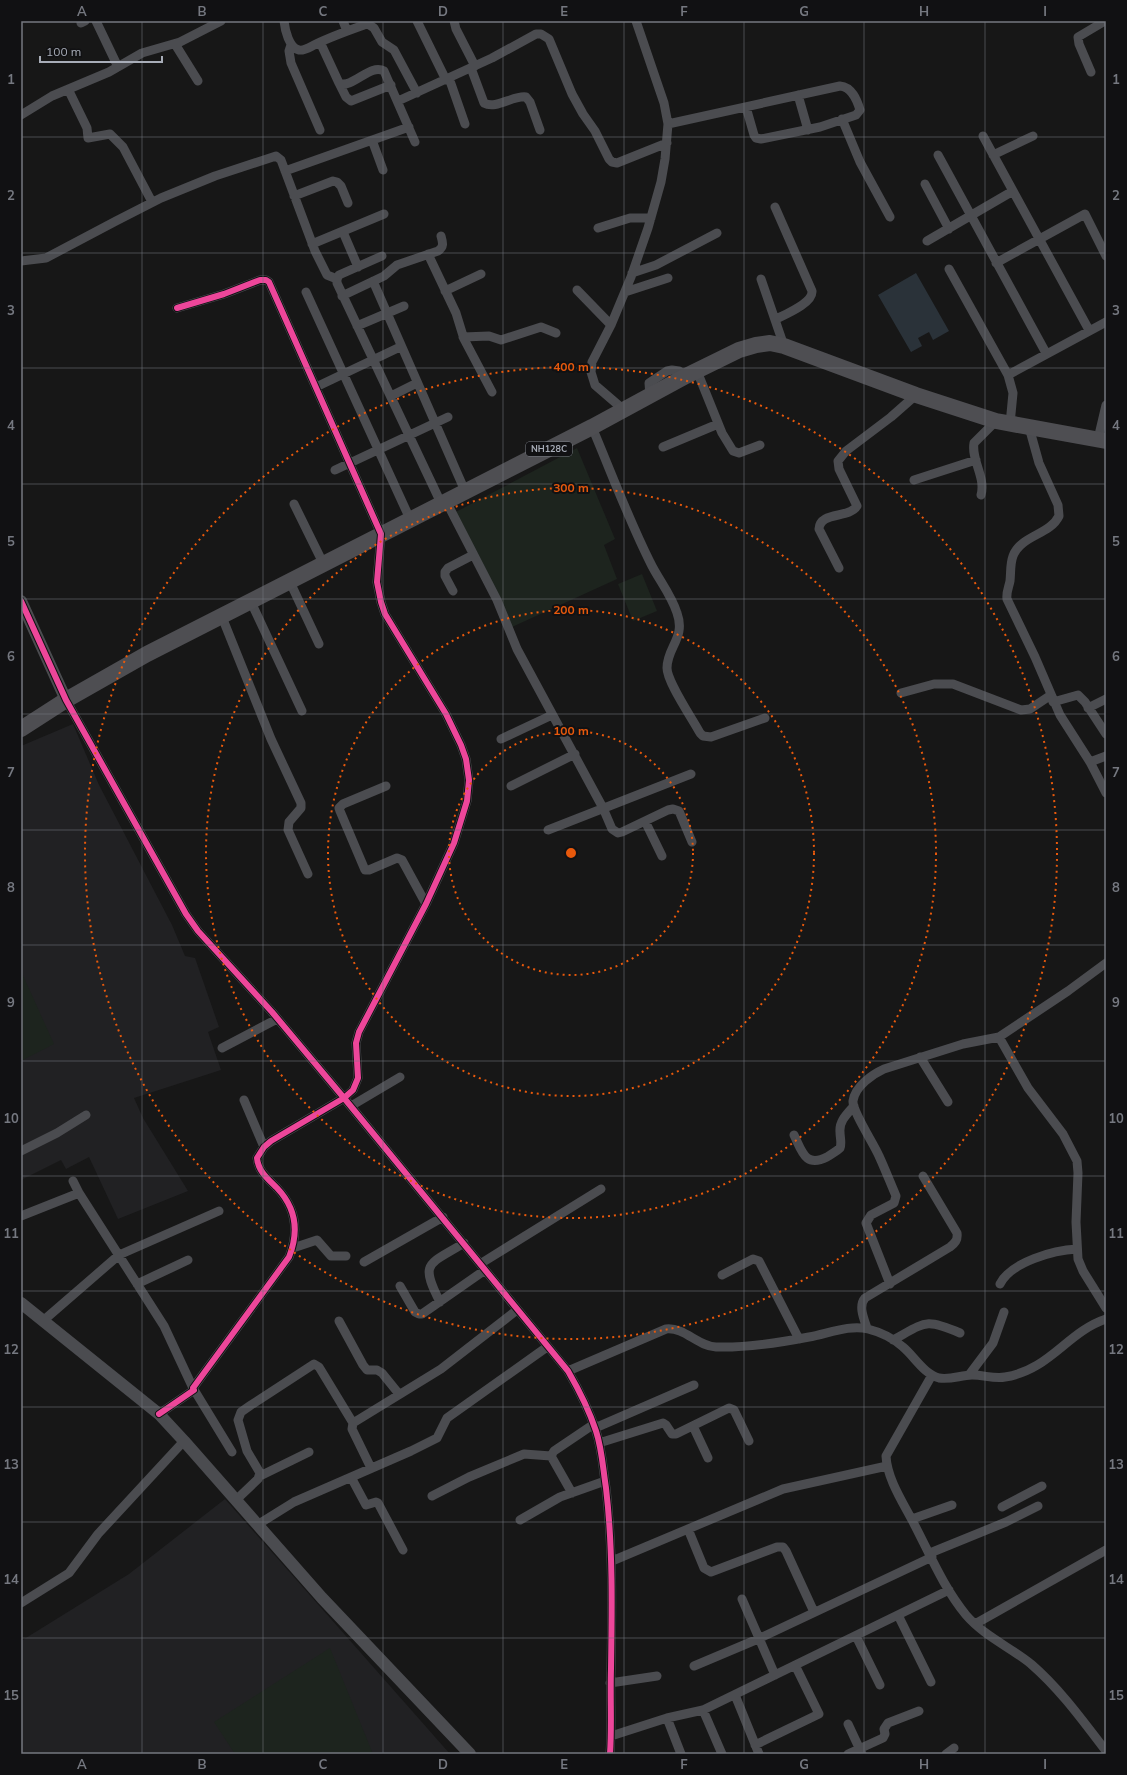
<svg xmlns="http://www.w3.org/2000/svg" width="1127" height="1775" font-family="Mulish,sans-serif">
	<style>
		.built { fill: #212123 }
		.green { fill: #1d241e }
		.water { fill: #2a3239 }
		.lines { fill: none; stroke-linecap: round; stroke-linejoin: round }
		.minor { stroke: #4b4c50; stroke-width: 9 }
		.tertiary { stroke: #4b4c50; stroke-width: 12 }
		.trunk { stroke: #4e4e52; stroke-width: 16 }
		.cycleway-casing { stroke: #111113; stroke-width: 8 }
		.cycleway { stroke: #ed469a; stroke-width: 6 }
		.grid { fill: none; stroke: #757880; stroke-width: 1; stroke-opacity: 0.55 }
		.ring { fill: none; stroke: #e8590c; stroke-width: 2; stroke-dasharray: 2 4 }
		.labels { text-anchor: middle; stroke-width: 4; stroke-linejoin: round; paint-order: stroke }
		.shield { fill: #111113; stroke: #7b7e86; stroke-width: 1 }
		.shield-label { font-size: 9px; font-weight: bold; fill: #a8adb8 }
		.centre { fill: #e8590c; stroke: #111113; stroke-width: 2 }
		.ring-label { font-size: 12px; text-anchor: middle; font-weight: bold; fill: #e8590c; stroke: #111113; stroke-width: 4; stroke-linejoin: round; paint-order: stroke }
		.neatline { fill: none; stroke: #757880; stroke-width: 1.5 }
		.grid-label { font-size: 13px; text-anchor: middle; font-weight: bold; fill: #757880 }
	</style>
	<rect width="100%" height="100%" fill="#171717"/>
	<path class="built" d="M73,724L99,785L172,925L185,956L195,958L219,1027L208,1032L221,1070L134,1098L143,1118L188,1191L118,1219L89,1157L66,1169L61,1160L21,1180V746Z
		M225,1499L450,1754H21V1641L129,1574Z"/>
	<path class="green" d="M577,448L615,539L604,545L617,579L512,627L452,514Z
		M642,574L657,611L633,621L618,584Z
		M21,971L54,1044L21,1061Z
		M330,1648L373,1754H235L214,1722Z"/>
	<path class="water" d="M916,273L949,331L933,340L929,332L918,338L922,346L911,352L878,295Z"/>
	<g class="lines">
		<path class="minor" d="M96,21L118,67
			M284,21C285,30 289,48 299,50C304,51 310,47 314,45C330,37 347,31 364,25L368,24L374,28L382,42L394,50L417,93
			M343,21L347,31
			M417,21L446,80
			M454,21L456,29L475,66
			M81,23L85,21
			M320,42L339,83C353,89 370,63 384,71L415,142
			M175,44L198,81
			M291,45L289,51L291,63L320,130
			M471,68L484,103C496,110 513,95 526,97L530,102L540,130
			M1091,72L1079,44L1078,37L1105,21
			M449,78L465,124
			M339,83L346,97L351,101L391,85
			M68,89L87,128L88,138L110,134L123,147L152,202
			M798,95L808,130
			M398,101L492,58L536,34H541L549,39L572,94L583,114L595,131L609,159L612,162L617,163L667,143
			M21,115L52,96L109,72L142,53L180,42L221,21
			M842,119L860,162L890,217
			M668,124L840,86C852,87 857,100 860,110L856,115L820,127L761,139L756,138L754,135L746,107
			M983,136L1013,191
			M372,140L383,170
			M938,155L1046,353
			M993,155L1033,136
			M285,171L409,127
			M925,184L949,229
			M294,196L333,181L337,182L341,186L348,203
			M775,207L812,291C813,303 786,314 776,319
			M598,228L630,218H651
			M343,232L358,267
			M927,241L1013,191L1089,330
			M312,244L384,214
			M428,254L456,313L464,339L492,392
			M382,256L339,275L337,279V283L441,503
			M21,261L46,258L116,221L161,198L215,176L276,156L281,160L315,251L327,275L337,279
			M996,263L1085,214L1106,256
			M949,269L1008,375L1013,393L1010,424
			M632,273L656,265L717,233
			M761,279L784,346
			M373,281L465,491
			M577,290L611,325
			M445,291L481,274
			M306,292L410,519
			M625,292L668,278
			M342,296L384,276L397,265L438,251C444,247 443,243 441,236
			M357,326L404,306
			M463,337L489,336L501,340L541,327L556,333
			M697,371L722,433L733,451L739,453L760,445
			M1008,375L1106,322
			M316,387L400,347
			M391,396L417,383
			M650,396L649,383L667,371L672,370L679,371L686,376
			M624,410L595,385L591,372L592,362L611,325L631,277L648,228L661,182L665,159L668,124L664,103L636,21
			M592,427C611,472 628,518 650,562C658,579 671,594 677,613C686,638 667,647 667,668C667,682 692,718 700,733L703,736L711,737L765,718
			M1029,427L1039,463L1058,505L1059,516C1050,535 1021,535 1013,556C1010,564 1011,572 1010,581C1009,587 1006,592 1007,599L1035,657L1060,715L1090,762L1106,793
			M1098,439L1106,405
			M663,447L718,424
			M335,470L448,417
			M914,480L976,460
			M981,495C986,477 971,460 974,443L996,421
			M446,501L497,600L517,649L603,808L612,829L618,833L622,832L668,810L673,809L679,811L692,842
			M294,504L324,565
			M839,568L819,529C820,511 849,519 857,506L839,469L838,461L846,451L891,417L916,395
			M290,582L319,644
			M453,591L445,576V572L448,568L473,555
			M251,602L302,711
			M222,617L271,739L301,803V808L289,822L288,830L308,874
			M901,693L934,684H953L1021,710L1030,709L1051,695
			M66,700L186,914L198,931L272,1012L344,1098L568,1371C579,1390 589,1410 596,1431C602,1449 603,1469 606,1488C613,1548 612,1609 611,1669C610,1698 612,1726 610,1754
			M1053,702L1078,695L1085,702L1106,734
			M1088,708L1106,699
			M501,739L552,715
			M1090,762L1106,756
			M386,786L343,804L339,808L340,811L365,870H369L397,858L402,860L426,904
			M511,786L575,754
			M645,821L662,856
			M548,830L691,774
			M999,1037L1028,1088L1063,1134L1077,1161L1078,1173L1076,1222L1078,1259L1083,1271L1106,1308
			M222,1048L277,1019
			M920,1057L948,1102
			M244,1100L264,1147
			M351,1106L400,1077
			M794,1135C802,1151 805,1168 827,1157C831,1154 836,1152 840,1148C842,1143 840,1138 840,1132C839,1121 847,1114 854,1106
			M21,1151L57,1133L86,1115
			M79,1193L164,1326L193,1388L232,1452
			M21,1216L79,1193L73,1181
			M293,1248L317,1240L331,1256H346
			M364,1262L443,1217
			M480,1264L601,1189
			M722,1275L753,1259L759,1261L799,1339
			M137,1284L188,1260
			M890,1284L866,1223L871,1215L894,1203L896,1196C890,1182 885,1169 879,1156C874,1144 852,1111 853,1101C855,1086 873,1074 884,1069L963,1044L999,1037L1068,991L1106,963
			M1000,1284C1011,1262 1054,1250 1077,1249
			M400,1286L415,1312L419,1314H422L485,1270
			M440,1302C419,1261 429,1265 464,1243
			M44,1320L119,1255L219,1211
			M339,1321L363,1365L367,1370H377L382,1373L399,1394
			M867,1328C864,1319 858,1306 865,1298L950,1247C955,1243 958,1240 957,1233L923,1176
			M893,1340C926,1322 925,1318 960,1333
			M568,1371L666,1329C685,1327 697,1346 716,1347C747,1348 778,1343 809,1337C827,1334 850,1324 868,1329C880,1332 894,1339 903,1347C914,1356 924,1374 939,1378C951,1380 961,1375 972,1375C984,1375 994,1379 1005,1377C1050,1370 1067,1332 1106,1319
			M932,1375L886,1456C887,1478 902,1501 912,1520C929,1552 943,1587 966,1615C984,1636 1010,1647 1031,1664C1060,1689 1083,1721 1106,1751
			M969,1375L993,1343L1004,1312
			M159,1414L194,1390L193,1388L289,1257C299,1232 296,1208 277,1188C268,1179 258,1171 257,1158L264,1147L271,1141L344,1098L353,1090L358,1078L356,1043L359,1032L426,904L454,843L467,801L469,780L466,759L461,745L446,714L385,614L381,602L377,582L381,534L269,282L266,280H260L224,294L177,308
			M693,1426L708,1458
			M595,1428L694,1385
			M599,1443L663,1423L666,1425L672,1434H676L729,1408L734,1410L749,1441
			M371,1468L352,1429L353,1423L441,1369L517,1310
			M260,1476L309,1452
			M351,1477L366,1505L376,1502L378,1503L403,1550
			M572,1493L551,1456L554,1451L594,1424
			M432,1496L469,1477L524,1454L551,1456
			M236,1500L258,1479L260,1473L247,1451L238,1420L241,1412L251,1405L314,1364L319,1367L353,1423
			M1002,1507L1042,1486
			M912,1519L952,1505
			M520,1520L560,1497L605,1481
			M257,1525L294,1502L411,1451L437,1438L447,1418L547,1347
			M688,1529L704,1568L711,1572L777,1547H783L786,1551L814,1612
			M930,1553L1006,1522L1038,1506
			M612,1561L783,1489L887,1466
			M742,1599L775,1675
			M21,1603L69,1573L98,1534L184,1441
			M898,1615L931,1682
			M975,1624L1106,1550
			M856,1636L880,1685
			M694,1666L758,1639L932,1557
			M610,1683L657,1676
			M735,1695L759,1754
			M703,1710L722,1754
			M667,1718L681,1754
			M848,1724L862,1754
			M611,1736L667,1718L703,1710L949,1590
			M755,1745L819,1714L795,1665
			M848,1754L883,1738L885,1734L884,1729L888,1723L919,1711
			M946,1754L954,1748"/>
		<path class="tertiary" d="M21,601L66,700
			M21,1303L159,1414L184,1441L322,1598L470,1754"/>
		<path class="trunk" d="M21,729L66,700L147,654L592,427L686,376L739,350L756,345L770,343L784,346L916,395L996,421L1106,441"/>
		<defs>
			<path id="cycleway" d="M21,601L66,700L186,914L198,931L272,1012L344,1098L568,1371C579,1390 589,1410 596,1431C602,1449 603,1469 606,1488C613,1548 612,1609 611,1669C610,1698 612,1726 610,1754
				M159,1414L194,1390L193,1388L289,1257C299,1232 296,1208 277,1188C268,1179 258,1171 257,1158L264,1147L271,1141L344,1098L353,1090L358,1078L356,1043L359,1032L426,904L454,843L467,801L469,780L466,759L461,745L446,714L385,614L381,602L377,582L381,534L269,282L266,280H260L224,294L177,308"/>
		</defs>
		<use href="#cycleway" class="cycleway-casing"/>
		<use href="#cycleway" class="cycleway"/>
	</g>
	<path class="grid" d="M142,21V1754M263,21V1754M383,21V1754M503,21V1754M624,21V1754M744,21V1754M864,21V1754M985,21V1754M21,137H1106M21,253H1106M21,368H1106M21,484H1106M21,599H1106M21,714H1106M21,830H1106M21,945H1106M21,1061H1106M21,1176H1106M21,1291H1106M21,1407H1106M21,1522H1106M21,1638H1106"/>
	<g class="ring">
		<circle cx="571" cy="853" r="122"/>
		<circle cx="571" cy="853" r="243"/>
		<circle cx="571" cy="853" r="365"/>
		<circle cx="571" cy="853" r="486"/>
	</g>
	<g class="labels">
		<rect class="shield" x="526" y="442" width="46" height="14" rx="3"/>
		<g class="shield-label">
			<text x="549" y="452">NH128C</text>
		</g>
	</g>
	<circle cx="571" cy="853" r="6" class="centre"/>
	<g class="ring-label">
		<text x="571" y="371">400 m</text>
		<text x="571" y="492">300 m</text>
		<text x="571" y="614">200 m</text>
		<text x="571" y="735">100 m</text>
	</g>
	<rect width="1127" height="1775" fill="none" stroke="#111113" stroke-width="44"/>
	<path d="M40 56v6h122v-6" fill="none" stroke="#a8adb8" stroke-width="2"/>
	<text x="46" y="56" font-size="12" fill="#a8adb8" stroke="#111113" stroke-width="3" paint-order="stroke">100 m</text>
	<rect x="22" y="22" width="1083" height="1731" class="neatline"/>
	<g class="grid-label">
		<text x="82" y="16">A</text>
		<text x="202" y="16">B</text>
		<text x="323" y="16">C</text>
		<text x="443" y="16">D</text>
		<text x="564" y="16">E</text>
		<text x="684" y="16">F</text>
		<text x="804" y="16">G</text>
		<text x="924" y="16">H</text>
		<text x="1045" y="16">I</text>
		<text x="11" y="84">1</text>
		<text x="1116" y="84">1</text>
		<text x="11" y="200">2</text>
		<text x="1116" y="200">2</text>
		<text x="11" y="315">3</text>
		<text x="1116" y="315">3</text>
		<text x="11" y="430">4</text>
		<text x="1116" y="430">4</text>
		<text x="11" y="546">5</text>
		<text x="1116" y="546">5</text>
		<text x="11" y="661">6</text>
		<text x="1116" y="661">6</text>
		<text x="11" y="777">7</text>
		<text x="1116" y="777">7</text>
		<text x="11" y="892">8</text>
		<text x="1116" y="892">8</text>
		<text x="11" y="1007">9</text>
		<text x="1116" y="1007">9</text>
		<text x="11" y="1123">10</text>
		<text x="1116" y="1123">10</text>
		<text x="11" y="1238">11</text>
		<text x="1116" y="1238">11</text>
		<text x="11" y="1354">12</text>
		<text x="1116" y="1354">12</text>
		<text x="11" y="1469">13</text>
		<text x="1116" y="1469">13</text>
		<text x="11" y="1584">14</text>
		<text x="1116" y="1584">14</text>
		<text x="11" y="1700">15</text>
		<text x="1116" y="1700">15</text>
		<text x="82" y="1769">A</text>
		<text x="202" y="1769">B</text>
		<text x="323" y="1769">C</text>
		<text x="443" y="1769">D</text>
		<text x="564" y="1769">E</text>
		<text x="684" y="1769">F</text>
		<text x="804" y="1769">G</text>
		<text x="924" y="1769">H</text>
		<text x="1045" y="1769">I</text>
	</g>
</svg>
